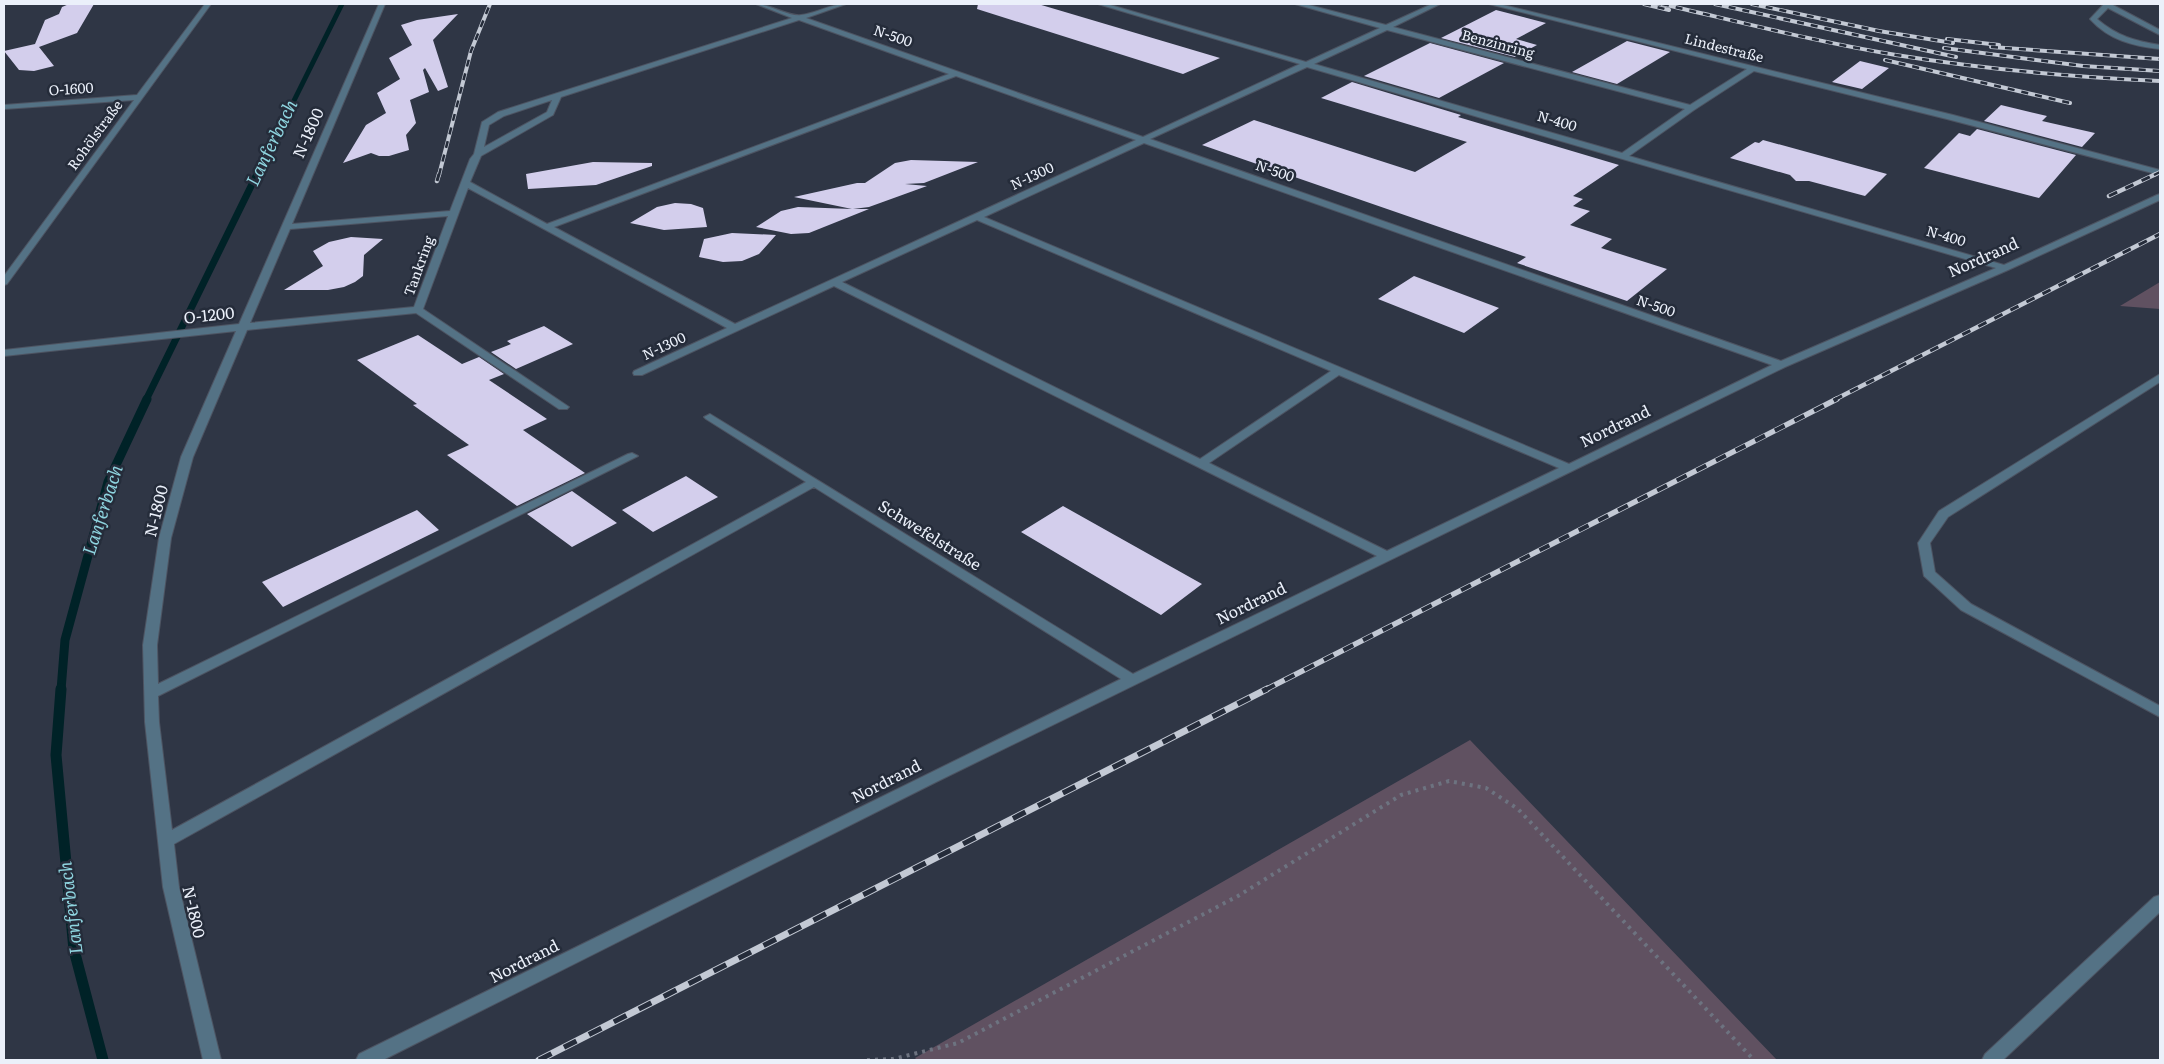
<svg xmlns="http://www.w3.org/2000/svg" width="2164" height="1064" font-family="Literata,serif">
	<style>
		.green { fill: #605161 }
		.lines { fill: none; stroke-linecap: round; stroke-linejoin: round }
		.stream-far3 { stroke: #002227; stroke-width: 5 }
		.stream-far2 { stroke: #002227; stroke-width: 7 }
		.stream-far1 { stroke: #002227; stroke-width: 9 }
		.stream { stroke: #002227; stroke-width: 11 }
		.building { fill: #d3ceec }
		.lane-casing { stroke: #4d5462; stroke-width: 2 }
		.path { stroke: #6d7380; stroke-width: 4; stroke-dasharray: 3 5; stroke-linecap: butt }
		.lane { fill: #547285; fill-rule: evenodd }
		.rail-far3-casing { stroke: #c3c9d4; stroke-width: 4 }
		.rail-far2-casing { stroke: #c3c9d4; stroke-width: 4.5 }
		.rail-far1-casing { stroke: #c3c9d4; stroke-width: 5.5 }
		.rail-casing { stroke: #c3c9d4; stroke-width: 7 }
		.rail-far3 { stroke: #252c3a; stroke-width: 2.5; stroke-dasharray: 7; stroke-linecap: butt }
		.rail-far2 { stroke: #252c3a; stroke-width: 3; stroke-dasharray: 9; stroke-linecap: butt }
		.rail-far1 { stroke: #252c3a; stroke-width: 4; stroke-dasharray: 11; stroke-linecap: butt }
		.rail { stroke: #252c3a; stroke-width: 5; stroke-dasharray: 14; stroke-linecap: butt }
		.labels { text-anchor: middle; stroke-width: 5; stroke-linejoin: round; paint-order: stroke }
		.far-street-label { font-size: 14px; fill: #ebf0fa; stroke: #252c3a }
		.street-label { font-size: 16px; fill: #ebf0fa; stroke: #252c3a }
		.water-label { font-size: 18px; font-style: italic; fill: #8ed4df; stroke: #252c3a }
	</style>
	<rect width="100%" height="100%" fill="#2f3645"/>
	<path class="green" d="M2160,282V309L2120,306Z
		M1470,740L1777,1060H917L915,1058Z"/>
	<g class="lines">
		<path class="stream-far3" d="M257,175L342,4"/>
		<path class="stream-far2" d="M146,400L257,174"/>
		<path class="stream-far1" d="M61,690L65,640L108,482L147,399"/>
		<path class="stream" d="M61,689L56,755L74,950L103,1060"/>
	</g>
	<path class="building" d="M69,4H94L77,33L39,47L54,66L34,71L19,70L4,51L35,44L45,20L59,14L62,7Z
		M978,4H1038L1220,58L1183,74L977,9Z
		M1496,10L1546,23L1516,39L1537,45L1515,57L1441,38Z
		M458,14L433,40L448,87L438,91L425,68L423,70L429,92L410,100L416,123L406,135L409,150L389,156H379L371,153L343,163L366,125L386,113L377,93L400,79L389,58L412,45L401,25L417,20Z
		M1627,41L1670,52L1617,84L1572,72Z
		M1430,43L1504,63L1439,98L1364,76Z
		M1860,61L1889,68L1862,89L1832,82Z
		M1352,82L1461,115L1458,117L1619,165L1573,196L1583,199L1573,206L1590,211L1570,225L1612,239L1601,248L1667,269L1627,301L1517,263L1526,257L1202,145L1254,120L1415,172L1467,142L1321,98Z
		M2001,105L2047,116L2042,121L2095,133L2082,147L1984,121Z
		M1977,129L2076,155L2039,198L1924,168L1959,133L1970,136Z
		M1763,140L1887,174L1865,196L1809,181H1796L1790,175L1730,158L1755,142L1759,143Z
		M911,160L978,162L924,183L905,184L927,186L869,207L853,209H869L809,233L791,234L756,227L781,211L798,207L852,209L794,197L857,183H865L895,163Z
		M593,162L652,163V166L596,185L528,189L526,174Z
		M675,203L691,204L703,208L707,227L664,230L630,223L657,207Z
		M732,233L776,235L759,254L742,261L723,262L699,257L704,239Z
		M351,237L383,239L364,255L363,276L355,282L344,287L328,290H284L323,266L313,251L329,242Z
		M1414,276L1499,308L1464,333L1378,299Z
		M544,326L573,344L516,369L491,352L511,344L507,341Z
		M418,335L462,364L479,357L504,374L489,380L547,419L523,430L585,473L517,506L447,455L469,445L413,405L417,404L357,360Z
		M686,476L718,497L653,532L622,510Z
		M572,491L617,523L572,547L527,514Z
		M1063,506L1202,584L1161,615L1021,532Z
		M417,510L439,530L283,607L262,582Z"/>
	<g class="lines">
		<defs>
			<path id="lane" d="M205,4H211L7,284L4,285V276L134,100L4,109V105L137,95Z
				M379,4H385L292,224L450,211L470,159L474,154L482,122L498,112L792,18L756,4C770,4 789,17 801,15C817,13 830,4 846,4L806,18L1143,137L1300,64L1098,4H1107L1306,62L1380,28L1295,4H1305L1386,25L1432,4H1440L1393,27L1690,105L1747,69L1489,4H1499L1953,115L2160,170V175L1947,119L1754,71L1694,110L1629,156L2004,265L2157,195L2160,194V200L2008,270L1785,367L936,782L383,1060H356L359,1054L1121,679L814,487L174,844L179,887L221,1060H203L163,887L145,722L143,645L159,538L181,457L236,331L4,356V350L239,324ZM799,20L949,74L547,224L470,182L481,156L553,115L561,97ZM1387,30L1685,109L1622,153L1314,64ZM1307,67L1996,268L1781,361L1150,139ZM956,76L1136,140L735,324L554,227ZM552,100L547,112L484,147L489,125L504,116ZM1144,143L1772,365L1569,464L984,217ZM468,188L727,328L634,371L633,373L634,375H642L834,286L1377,556L1133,674L710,414L704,417L706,419L806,482L172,830L159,722L158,696L638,456L632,453L628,454L158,684L157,645L171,538L193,457L247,330L416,313L559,409H567L569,407L423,309ZM448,216L414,307L250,323L290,229ZM977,220L1331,371L1200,459L842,282ZM1339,375L1559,468L1387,551L1209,463Z
				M2104,4H2111L2160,30V35L2108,8L2097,19C2117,36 2135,41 2160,45V49C2133,46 2109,40 2090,19Z
				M2160,374V382L1948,517L1930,543L1935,572L1971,604L2160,706V717L1961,610L1924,576L1918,543L1939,511Z
				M2160,895V912L2003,1060H1982L1985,1054L2154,897Z"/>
		</defs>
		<use href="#lane" class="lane-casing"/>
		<path class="path" d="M867,1060L893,1059L958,1043L1238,896L1401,795L1449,781L1486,788L1518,809L1754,1060"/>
		<use href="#lane" class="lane"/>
		<defs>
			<path id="rail-far3" d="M1644,4L1669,10
				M1662,4C1740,22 1817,42 1896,55C1983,69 2072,77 2160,81
				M1715,4L1956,57
				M1752,4L1879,31L1953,43
				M1947,39L1999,45
				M1991,47L2160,59
				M1944,48L2083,66L2160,71
				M1885,60L2070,103
				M439,175L471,51L490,4
				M2154,175L2160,172"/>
			<path id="rail-far2" d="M437,181L439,174
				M2109,196L2156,174
				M1834,400L2160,234"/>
			<path id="rail-far1" d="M1265,690L1837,399"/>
			<path id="rail" d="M539,1060L1267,689"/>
		</defs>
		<use href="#rail-far3" class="rail-far3-casing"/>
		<use href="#rail-far2" class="rail-far2-casing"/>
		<use href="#rail-far1" class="rail-far1-casing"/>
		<use href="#rail" class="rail-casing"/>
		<use href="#rail-far3" class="rail-far3"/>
		<use href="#rail-far2" class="rail-far2"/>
		<use href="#rail-far1" class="rail-far1"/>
		<use href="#rail" class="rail"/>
	</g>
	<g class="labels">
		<g class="far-street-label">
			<text transform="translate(893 36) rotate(19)" y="5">N-500</text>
			<text transform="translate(1498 44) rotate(15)" y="5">Benzinring</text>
			<text transform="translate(1724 48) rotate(14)" y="5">Lindestraße</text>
			<text transform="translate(71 89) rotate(-4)" y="5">O-1600</text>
			<text transform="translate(1557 121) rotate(16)" y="5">N-400</text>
			<text transform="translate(95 135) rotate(-54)" y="5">Rohölstraße</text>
			<text transform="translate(1275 171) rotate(19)" y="5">N-500</text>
			<text transform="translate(1032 176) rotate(-25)" y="5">N-1300</text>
			<text transform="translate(1946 236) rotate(16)" y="5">N-400</text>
			<text transform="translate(419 266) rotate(-70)" y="5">Tankring</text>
			<text transform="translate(1656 306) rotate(19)" y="5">N-500</text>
			<text transform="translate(664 346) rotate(-25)" y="5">N-1300</text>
		</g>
		<g class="street-label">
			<text transform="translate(308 133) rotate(-66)" y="6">N-1800</text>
			<text transform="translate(1983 257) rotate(-24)" y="6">Nordrand</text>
			<text transform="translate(209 315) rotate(-6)" y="6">O-1200</text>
			<text transform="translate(1615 426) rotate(-26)" y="6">Nordrand</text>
			<text transform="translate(156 511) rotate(-76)" y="6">N-1800</text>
			<text transform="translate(930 535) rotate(32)" y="6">Schwefelstraße</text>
			<text transform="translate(1251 603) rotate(-26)" y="6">Nordrand</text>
			<text transform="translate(886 781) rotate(-27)" y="6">Nordrand</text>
			<text transform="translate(194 912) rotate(77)" y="6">N-1800</text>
			<text transform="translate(524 961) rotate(-27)" y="6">Nordrand</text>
		</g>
		<g class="water-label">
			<text transform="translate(272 143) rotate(-64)" y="6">Lanferbach</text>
			<text transform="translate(103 510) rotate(-72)" y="6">Lanferbach</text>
			<text transform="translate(71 908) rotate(-97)" y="6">Lanferbach</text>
		</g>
	</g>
	<rect width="2164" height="1064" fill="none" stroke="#ebf0fa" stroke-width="10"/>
</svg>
